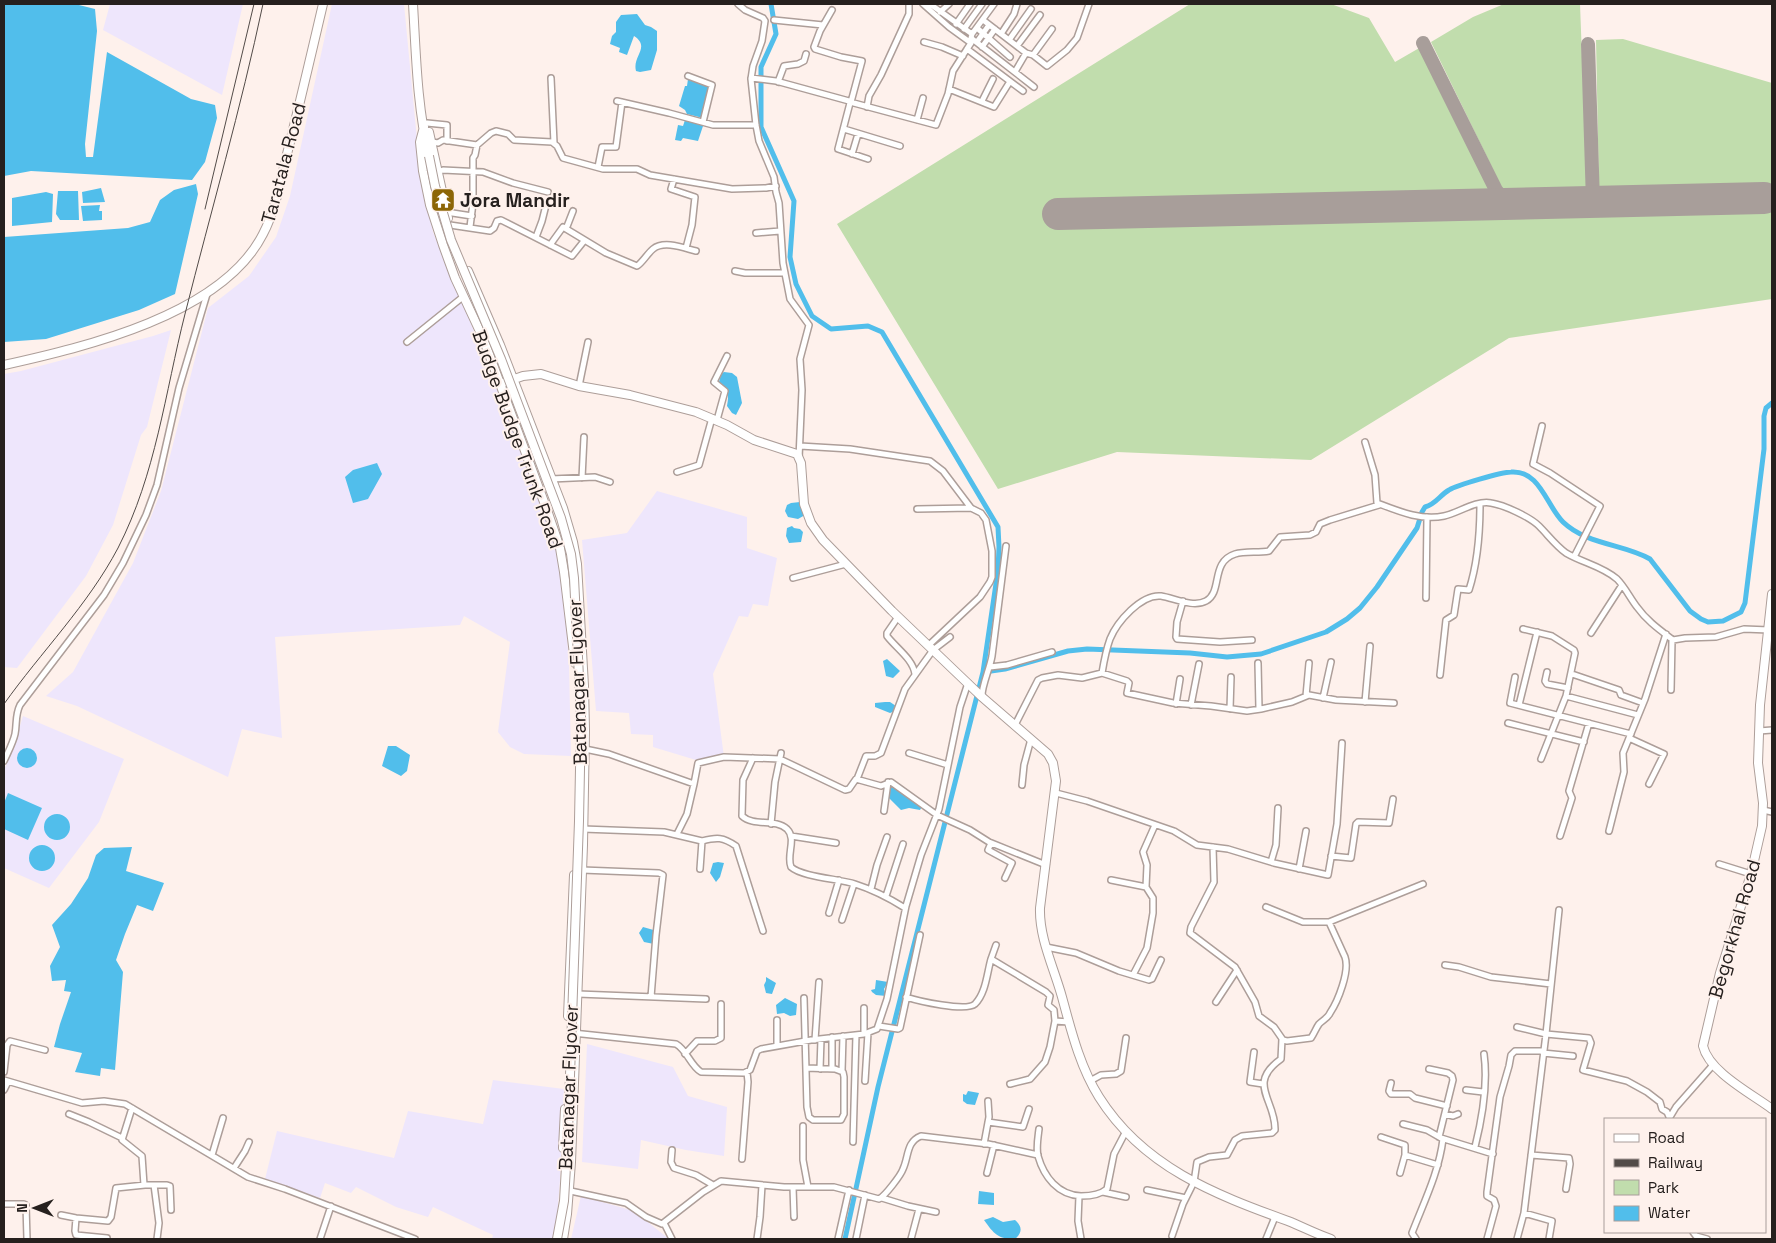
<svg xmlns="http://www.w3.org/2000/svg" width="1776" height="1243" font-family="'Space Grotesk',sans-serif">
	<style>
		.industrial { fill: #eee6fc }
		.green { fill: #c1ddad }
		.water { fill: #51beeb }
		.lines { fill: none; stroke-linecap: round; stroke-linejoin: round }
		.canal { stroke: #51beeb; stroke-width: 5 }
		.taxiway { stroke: #a89e9a; stroke-width: 14 }
		.runway { stroke: #a89e9a; stroke-width: 32 }
		.street-casing { stroke: #ad9e99; stroke-width: 8 }
		.secondary-casing { stroke: #ad9e99; stroke-width: 10 }
		.street { stroke: #fff; stroke-width: 5 }
		.secondary { stroke: #fff; stroke-width: 8 }
		.rail { stroke: #524b48; stroke-width: 1 }
		.secondary-bridge-casing { stroke: #ad9e99; stroke-width: 10; stroke-linecap: butt }
		.secondary-bridge { stroke: #fff; stroke-width: 8 }
		.labels { text-anchor: middle; stroke-width: 4; stroke-linejoin: round; paint-order: stroke }
		.street-label { font-size: 19px; fill: #26201e; stroke: #fef1ec }
		.poi-label { font-size: 19px; font-weight: bold; fill: #26201e; stroke: #fef1ec; text-anchor: start }
	</style>
	<rect width="100%" height="100%" fill="#fef1ec"/>
	<path class="industrial" d="M110,4H243L222,95L103,30Z
		M332,4H404L420,171L433,232L472,326L528,467L556,550L563,577L569,665L571,756L524,754L510,747L498,732L510,642L464,616L460,625L275,637L282,738L242,729L228,777L77,706L46,696L73,672L133,563L161,491L208,308L249,276L276,237L290,196Z
		M171,330L147,427L141,435L113,525L86,576L17,668L4,667V374L21,371L153,336Z
		M657,491L747,517V548L777,558L768,606L753,604L748,617L739,616L713,674L724,757L696,760L653,747V735L631,734L629,713L596,711L582,540L627,533Z
		M23,716L124,759L99,822L49,888L4,868V770L12,752Z
		M587,1044L673,1067L688,1096L727,1107L724,1156L686,1150L641,1140L638,1169L582,1162Z
		M493,1080L564,1089L560,1180L556,1230L553,1239H492L493,1235L433,1207L428,1217L396,1207L356,1187L351,1193L325,1183L320,1198L265,1179L277,1131L394,1158L408,1111L483,1124Z
		M581,1196L634,1211L669,1239H571Z"/>
	<path class="green" d="M1190,4H1331L1369,18L1395,62L1421,47L1490,192L1058,203V225L1765,205L1764,185L1599,189L1596,40L1623,39L1772,83V299L1509,338L1311,460L1117,452L998,489L837,224Z
		M1504,4H1580L1587,190L1504,192L1431,42L1473,17Z"/>
	<path class="water" d="M4,4H75L95,9L97,31L85,144L86,157H93L107,52L191,99L215,105L217,118L205,162L192,180L31,171L4,176Z
		M637,14L645,25L651,27L657,31V50L651,70L640,72L636,71C632,56 651,47 634,36L627,55L619,52L620,48L610,44L612,36L616,32V22L621,15Z
		M688,79L704,83L711,90L703,118L687,114L685,110L679,106L685,86H687Z
		M686,117L704,123L698,141L683,138L681,141L675,140L678,125L683,126Z
		M196,184L198,194L175,294L139,310L46,339L4,342V237L128,228L150,222L160,200L174,190Z
		M101,188L105,202L83,203L82,192Z
		M58,191H78L79,220H60L56,214Z
		M46,192L53,194L52,222L12,226V198Z
		M100,205L99,211H102V220L83,221L81,206Z
		M724,372L732,373L737,377L742,403L736,415L732,413L727,406C729,394 729,390 719,382L721,374Z
		M377,463L382,474L368,499L353,503L345,477L353,470Z
		M800,502L805,515L798,519L788,517L785,511L787,505L791,503Z
		M792,526L794,528L800,529L803,532L801,542L789,543L786,536L787,528Z
		M887,659L900,671L893,678L886,676L883,661Z
		M885,702H890L896,706L895,711L890,713L875,707V703Z
		M388,746H396L410,755L407,771L401,776L382,766Z
		M17 758a10 10 0 1 1 20 0a10 10 0 1 1-20 0Z
		M889,785C902,789 915,793 924,803L920,810L909,808L901,810L887,796Z
		M8,793L42,808L28,840L4,829V803Z
		M44 827a13 13 0 1 1 26 0a13 13 0 1 1-26 0Z
		M29 858a13 13 0 1 1 26 0a13 13 0 1 1-26 0Z
		M132,847L126,871L164,883L153,911L137,905L125,934L116,960L123,972L115,1070L101,1068L100,1076L75,1072L82,1053L54,1047L60,1024L71,992L64,991L66,980L52,981L50,966L60,947L52,925L71,904L88,878L96,855L104,848Z
		M718,862L724,863L720,877L716,882L710,873L713,863Z
		M643,927L657,931L654,944L644,942L639,933Z
		M766,977L776,983L772,994L766,993L764,985L766,981Z
		M876,980L888,982L884,989L886,996L876,995L872,992L871,990L875,989Z
		M785,998L797,1004L796,1015L790,1016L784,1013L777,1014L776,1005Z
		M968,1091L979,1093L975,1105L967,1104L963,1101V1094L966,1095Z
		M979,1191L994,1193V1205L978,1204Z
		M993,1217L1003,1222L1015,1220C1022,1226 1023,1232 1015,1239C998,1239 994,1234 984,1220Z"/>
	<g class="lines">
		<path class="canal" d="M771,4L776,34L761,67V127L794,201L790,257L796,284L812,316L831,329L868,326L882,332L998,527L999,547L998,570L983,672L878,1087L845,1239
			M984,672L1005,669L1068,651L1087,649L1190,653L1227,657L1261,654L1326,632L1347,619L1360,608L1377,587L1417,528L1422,512L1425,507C1436,504 1440,495 1449,490C1457,485 1502,472 1511,472C1540,470 1546,505 1563,522C1587,545 1624,544 1650,559L1690,611L1701,619L1708,622L1723,621L1741,612L1745,603L1764,449V416L1766,408L1772,403"/>
		<path class="taxiway" d="M1423,43L1496,190V193L1490,205
			M1588,44L1593,202
			M1496,190L1504,200L1513,204"/>
		<path class="runway" d="M1058,214L1764,198"/>
		<defs>
			<path id="street" d="M738,4L745,10L763,18L765,21L762,41L753,66L751,79L756,125L759,141L774,177L776,192L779,203L783,263L790,299L809,325L800,359L802,390L799,458
				M923,4L949,27L971,43L967,49L1023,91
				M930,4L972,34L994,4
				M832,10L820,31L814,47L815,49L841,57L862,61L851,102
				M940,12L949,4
				M774,20L823,25
				M983,20L1026,53L1033,55L1047,66L1067,50L1077,38L1089,4
				M956,24L970,4
				M977,28L1010,57
				M964,29L982,4
				M972,34L971,38L1034,87
				M1001,34L1014,14L1017,4
				M1009,40L1031,9
				M924,42L942,47L963,56
				M977,42L989,25
				M1017,46L1040,15
				M982,47L995,29
				M1033,55L1052,29
				M1016,70L1026,53
				M688,76L712,85L703,122
				M551,78L554,143
				M751,78L776,81L849,101L850,103L838,149L868,159
				M778,82L784,66L798,64L804,61L806,54
				M949,89L994,107L1009,83
				M617,101L669,113L713,125H756
				M982,101L993,79
				M850,102L936,125L948,94L953,71L967,49
				M867,107L869,96L881,75L909,14V4
				M917,120L923,98
				M427,123L447,125V141
				M844,129L900,146
				M432,142L438,143L443,140L477,145
				M852,154L858,134
				M598,167L602,147H616L622,102
				M437,172L443,170L483,172L513,183L548,192
				M674,179L671,189L695,197L692,225L686,248
				M446,212L472,216
				M450,225L490,231L494,228L497,221L501,220L572,256L584,241
				M470,227L473,203V158L475,155L477,145L491,133L496,131L508,134L514,140L552,142L557,146L563,158L603,169H637L650,175L732,189L766,188L776,186
				M566,229L573,211
				M756,233L780,231
				M536,237L542,221L546,205
				M550,245L563,227L606,253L637,266C643,262 647,254 653,249C664,240 684,248 696,251
				M735,271L745,273H785
				M407,342L464,296
				M579,386L588,342
				M717,420L725,391L714,382L727,356
				M1542,426L1533,464L1550,473L1600,506L1574,557
				M1365,442L1375,475L1377,503C1398,511 1421,521 1444,516C1458,513 1476,500 1491,503C1504,505 1530,517 1539,526C1548,535 1555,545 1566,553C1583,563 1602,566 1617,579C1625,587 1630,598 1637,607C1647,621 1660,630 1673,640L1685,638L1716,637L1744,629L1769,630
				M800,446L850,449L930,461L943,471L971,508L981,513L986,520L992,551V577L990,582L980,597L929,645
				M677,472L699,465L712,418
				M582,478L584,437
				M551,479L595,477L610,482
				M917,509L971,508
				M793,578L846,564
				M1426,598L1427,517
				M1183,601L1177,622L1176,637L1177,639L1220,642L1252,640
				M898,617L887,633V636C896,648 913,659 915,674
				M1523,629L1552,636L1574,650L1575,653L1566,696L1541,759
				M1591,633L1622,585
				M1258,663L1259,709
				M990,667L1007,665L1052,652
				M1547,672L1545,681L1547,684L1568,688
				M1102,673C1104,661 1106,650 1110,639C1117,622 1141,594 1161,596C1174,598 1193,608 1206,601C1223,592 1210,562 1235,554C1245,551 1258,553 1269,551L1280,537L1310,535L1316,532L1320,524L1330,520L1379,505
				M1572,674L1619,690L1621,695L1643,703
				M1440,675L1446,620L1454,615L1458,589L1469,590C1478,562 1480,533 1480,504
				M1515,677L1510,703L1631,734
				M1671,690L1672,640
				M1306,696L1309,663
				M1566,696L1638,715
				M982,697C981,688 990,668 992,656C997,619 1001,583 1006,546
				M1323,698L1331,662
				M1365,702L1370,646
				M1176,704L1180,679
				M1191,705L1199,664
				M1519,705L1537,632
				M1230,709L1231,677
				M1508,723L1584,742
				M1015,725L1038,680L1042,678L1058,675L1082,678L1102,673L1127,681L1129,683L1127,693L1173,703L1211,706L1247,711L1261,709L1292,702L1309,695L1336,700L1394,703
				M1759,731L1772,730
				M1629,738L1664,754L1649,784
				M585,749L609,754L694,784L698,763L724,757L780,759L845,790L849,789L856,779L881,786L891,782L937,815L970,830L989,842L1046,865
				M909,753L948,765
				M753,758L743,780L742,816C754,827 775,818 787,829C797,839 786,855 791,867C802,877 840,879 855,884C874,890 889,898 905,908
				M4,761C8,752 13,743 15,734C17,724 15,715 20,705L104,595L123,563L146,515L157,485L179,388L207,294
				M857,779L866,756H875L881,753L905,689L933,650L950,637
				M1022,785L1024,765L1031,739
				M1056,793L1087,801L1174,831L1197,845L1228,849L1274,863L1328,875L1337,824L1342,743
				M1763,810L1772,812
				M884,811L888,782
				M771,824L775,782L781,753
				M583,829L664,832L702,841L700,869
				M1609,831L1624,772L1623,753L1645,699L1666,634
				M677,834L687,814L694,784
				M791,836L836,843
				M1560,836L1572,798L1569,791L1589,723
				M702,841C717,837 723,837 736,846L763,931
				M991,843L988,850L1012,863L1005,878
				M1213,847L1214,882L1191,927L1190,933L1235,967L1255,1002L1259,1016L1274,1027L1283,1040L1287,1041L1311,1038C1314,1034 1316,1028 1319,1024C1323,1020 1328,1018 1330,1013C1338,1001 1350,971 1345,957L1329,922H1303L1266,907
				M1331,856L1351,858L1356,824L1358,822L1389,823L1393,799
				M1271,862L1276,845L1278,808
				M1719,864L1751,874
				M1299,869L1306,831
				M582,870L659,873L663,875L656,935L651,997
				M1111,880L1146,887
				M871,889L877,865L887,837
				M886,896L903,844
				M829,913L839,880
				M842,920L854,884
				M1329,922L1423,884
				M996,945L991,959L1046,992L1050,996L1048,1005L1054,1010L1055,1021L1069,1022
				M1046,947L1076,953L1119,971L1149,980L1152,979L1161,960
				M1445,965L1459,967L1491,977L1551,984
				M1133,975L1147,948L1153,913V898L1146,887L1147,865L1143,852L1155,825
				M578,994L706,999
				M906,997C918,1001 966,1012 975,1004C986,993 987,973 991,959
				M804,998L807,1107L809,1117L813,1120H841L844,1114V1077L843,1072L835,1069L806,1068
				M1216,1002L1237,970
				M879,1026L898,1029L900,1028L920,935
				M1517,1027L1546,1034L1589,1038L1591,1043L1583,1070L1627,1081L1647,1092L1660,1102L1662,1109L1667,1112L1670,1119
				M573,1033L676,1044C687,1050 690,1065 701,1072L744,1073L750,1070L757,1051L761,1049L811,1040L864,1034L877,1029L887,999L906,906L921,855L939,809L960,707L968,683
				M864,1034V1008
				M815,1040L819,982
				M777,1046V1020
				M1254,1052L1250,1082L1263,1084
				M1543,1053L1573,1056
				M685,1054L697,1041H715L721,1038V1004
				M820,1069L821,1039
				M832,1069V1037
				M1429,1069L1448,1073L1452,1076L1453,1080L1439,1137
				M842,1071L843,1036
				M4,1072L7,1045L10,1041L45,1050
				M4,1080L82,1103L104,1101L125,1104L248,1177L285,1189L415,1239
				M865,1081L868,1033
				M1090,1081L1101,1075L1116,1074L1121,1071L1126,1038
				M1391,1083L1389,1091L1391,1094H1410L1415,1098L1447,1106
				M1010,1084L1030,1079L1045,1062L1050,1047L1055,1021
				M4,1090L8,1082
				M1466,1090L1483,1092
				M132,1108L122,1140L142,1156L144,1185H167L170,1186L171,1210
				M69,1114L89,1122L122,1138
				M1445,1114L1453,1116L1458,1114
				M1670,1117L1676,1107L1713,1065
				M988,1122L1023,1127L1029,1109
				M1403,1124L1427,1130L1441,1138L1493,1154
				M803,1126V1160L808,1187
				M1039,1129C1038,1137 1036,1148 1038,1156C1044,1177 1058,1195 1081,1196C1090,1196 1100,1195 1107,1189L1114,1154L1125,1133
				M1381,1137L1405,1145V1155L1438,1165
				M853,1142L856,1035
				M984,1144L989,1117L988,1101
				M1475,1147C1482,1119 1488,1083 1484,1054
				M672,1150L671,1162L674,1168L696,1175L713,1185
				M212,1155L223,1118
				M1531,1155L1569,1158L1570,1164L1566,1189
				M742,1159L748,1082L747,1072
				M234,1168L245,1151L249,1142
				M987,1173L994,1145
				M1400,1173L1405,1155
				M154,1185L159,1223L157,1239
				M793,1187L794,1217
				M566,1190L626,1203L646,1217L662,1224L703,1192L721,1181L784,1187H834L879,1199C885,1196 901,1175 903,1169C909,1156 906,1142 921,1136L988,1144L1038,1155
				M1147,1190L1186,1198
				M1103,1192L1126,1197
				M1079,1196L1078,1221L1081,1239
				M882,1198L908,1206L936,1212
				M4,1204H24L26,1205L27,1239
				M1524,1213L1552,1221L1549,1239
				M61,1215L76,1218L108,1221L111,1217L116,1188L145,1185
				M76,1218L75,1231L76,1235L107,1238
				M664,1223L672,1239
				M1693,1232L1696,1236L1707,1239
				M1172,1236L1183,1204L1194,1182L1197,1162L1209,1157L1227,1155L1235,1140L1242,1136L1272,1133L1275,1130C1276,1100 1246,1084 1281,1059L1282,1039
				M320,1239L331,1206
				M757,1239L760,1217L762,1185
				M838,1239L849,1190
				M856,1239L865,1195
				M911,1239L919,1209
				M1266,1239L1275,1217
				M1416,1239L1412,1233C1424,1202 1439,1172 1443,1139
				M1487,1239L1496,1206L1494,1200L1487,1196V1192L1500,1097L1509,1066L1511,1055L1515,1051H1543
				M1517,1239L1524,1213L1546,1034L1559,910"/>
			<path id="secondary" d="M413,4C416,54 417,107 429,156
				M424,127L420,142L423,171L430,205L443,245L455,278L483,338L547,510L560,548L564,572L575,663
				M429,132L448,218
				M468,271L500,345L563,508L573,542L577,564L584,686L585,730L583,845L571,1162L567,1214L563,1239
				M4,365C85,347 222,315 263,234C275,211 280,184 286,158C299,107 311,55 323,4
				M500,384L523,376L541,374L579,386L630,395L696,412L727,425L754,440L797,454L801,463L804,504L811,523L823,540L892,611L982,697L1048,754L1053,763L1056,781L1040,908C1039,938 1054,968 1062,997C1071,1030 1080,1067 1099,1097C1143,1167 1214,1194 1288,1221C1303,1227 1316,1234 1331,1239
				M1772,594L1760,705L1758,763L1763,803L1762,826L1751,874L1720,973L1703,1046C1709,1072 1752,1094 1772,1109
				M568,1016L574,875
				M563,1148L565,1109"/>
		</defs>
		<use href="#street" class="street-casing"/>
		<use href="#secondary" class="secondary-casing"/>
		<use href="#street" class="street"/>
		<use href="#secondary" class="secondary"/>
		<path class="rail" d="M205,209L254,4
			M4,704C41,652 88,605 118,548C156,474 165,393 185,314C211,211 241,108 263,4"/>
		<defs>
			<path id="secondary-bridge" d="M429,156L435,186L451,240L501,359L561,518L571,554L574,578L581,717L579,821L568,1132L564,1201L557,1239"/>
		</defs>
		<use href="#secondary-bridge" class="secondary-bridge-casing"/>
		<use href="#secondary-bridge" class="secondary-bridge"/>
	</g>
	<defs>
		<symbol id="temple-square" viewBox="-11 -11 22 22"><rect x="-9" y="-9" width="18" height="18" rx="4" fill="#8c6607" stroke="#fef1ec"/><path d="M0-6L5-2H3V0L6.5 2.5H4V6H1.5V3h-3V6H-4V2.5H-6.5L-3 0V-2H-5Z" fill="#fff"/></symbol>
	</defs>
	<g fill-rule="evenodd">
		<use href="#temple-square" x="429" y="186" width="28" height="28"/>
	</g>
	<g class="labels">
		<g class="street-label">
			<text transform="translate(283 163) rotate(-75)" y="7">Taratala Road</text>
			<text transform="translate(518 439) rotate(70)" y="7">Budge Budge Trunk Road</text>
			<text transform="translate(577 682) rotate(-92)" y="7">Batanagar Flyover</text>
			<text transform="translate(1734 929) rotate(-74)" y="7">Begorkhal Road</text>
			<text transform="translate(568 1087) rotate(-88)" y="7">Batanagar Flyover</text>
		</g>
		<g class="poi-label">
			<text x="460" y="207">Jora Mandir</text>
		</g>
	</g>
	<rect width="1776" height="1243" fill="none" stroke="#26201e" stroke-width="10"/>
	<rect x="1604" y="1118" width="162" height="115" fill="#fef1ec" stroke="#a89d9a"/>
	<rect x="1614" y="1134" width="25" height="8" fill="#ffffff" stroke="#a89d9a"/>
	<text x="1648" y="1143" font-size="15" fill="#26201e">Road</text>
	<rect x="1614" y="1159" width="25" height="8" fill="#524b48" stroke="#a89d9a"/>
	<text x="1648" y="1168" font-size="15" fill="#26201e">Railway</text>
	<rect x="1614" y="1180" width="25" height="15" fill="#c1ddad" stroke="#a89d9a"/>
	<text x="1648" y="1193" font-size="15" fill="#26201e">Park</text>
	<rect x="1614" y="1206" width="25" height="15" fill="#51beeb" stroke="#a89d9a"/>
	<text x="1648" y="1218" font-size="15" fill="#26201e">Water</text>
	<g transform="translate(35 1208) rotate(270)" stroke="#fef1ec" stroke-width="4" paint-order="stroke">
	<path d="M0-4L9 19L0 12L-9 19Z" fill="#26201e"/>
	<text y="-8" font-size="14" font-weight="bold" text-anchor="middle" fill="#26201e">N</text>
	</g>
</svg>
